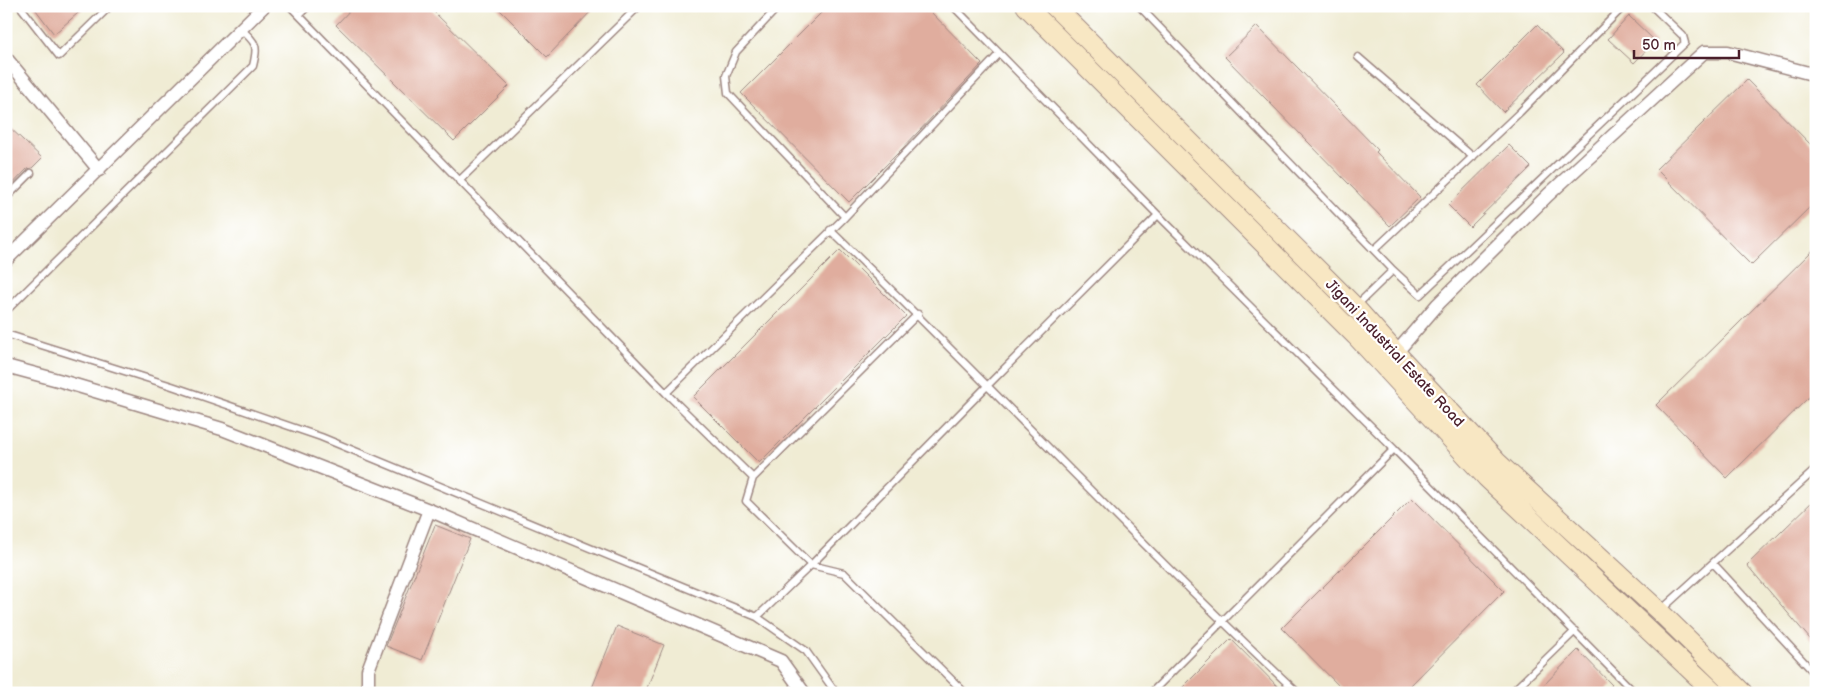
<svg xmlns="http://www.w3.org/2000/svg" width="1822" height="699" font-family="'Balsamiq Sans',sans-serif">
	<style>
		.building { fill: #e0ad9e }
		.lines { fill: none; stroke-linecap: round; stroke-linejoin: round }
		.service-casing { stroke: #9d8680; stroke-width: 9 }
		.minor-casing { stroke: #9d8680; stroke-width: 15 }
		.secondary-casing { stroke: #9d8680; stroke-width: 21 }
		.service { stroke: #fff; stroke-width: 6 }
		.minor { stroke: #fff; stroke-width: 12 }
		.secondary { stroke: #f8e7c3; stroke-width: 19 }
		.labels { text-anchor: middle; stroke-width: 4.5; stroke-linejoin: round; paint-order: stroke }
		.street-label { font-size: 15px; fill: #4a1f2b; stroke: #fff }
	</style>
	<rect width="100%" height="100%" fill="#fff"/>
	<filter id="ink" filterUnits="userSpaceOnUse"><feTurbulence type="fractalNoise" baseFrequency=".02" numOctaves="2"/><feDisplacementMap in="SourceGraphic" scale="10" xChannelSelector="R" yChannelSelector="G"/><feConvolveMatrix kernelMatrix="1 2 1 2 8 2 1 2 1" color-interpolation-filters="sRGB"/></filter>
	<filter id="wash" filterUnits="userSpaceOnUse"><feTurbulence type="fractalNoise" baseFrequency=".0096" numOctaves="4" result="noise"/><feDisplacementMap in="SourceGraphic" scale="20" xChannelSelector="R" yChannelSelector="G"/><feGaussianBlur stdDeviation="1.12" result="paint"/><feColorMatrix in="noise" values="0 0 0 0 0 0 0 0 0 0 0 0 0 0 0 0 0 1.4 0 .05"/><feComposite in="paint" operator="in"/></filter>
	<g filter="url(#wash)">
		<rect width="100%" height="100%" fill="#f0ecd4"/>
		<g id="blocks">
			<path class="building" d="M33,6H86L54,34Z
				M354,6H428L509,86L454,141L336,25Z
				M496,6H596L547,57Z
				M828,6H925L982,64L903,148L849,202L741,93Z
				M1629,16L1655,41L1634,63L1608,39Z
				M1537,25L1564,53L1503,112L1477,85Z
				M1257,26L1378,150L1376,152L1420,197L1390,226L1225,57Z
				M1747,80L1816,150V201L1751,265L1656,169Z
				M6,124L42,158L32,168L27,169L6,191Z
				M1509,145L1531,167L1470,227L1448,205Z
				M1816,247V390L1727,478L1656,405Z
				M840,250L906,316L759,463L693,397Z
				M1412,498L1504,591L1403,693H1346L1282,628Z
				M1816,498V646L1747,565Z
				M435,525L470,539L422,660L386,646Z
				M617,626L664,645L645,693H590Z
				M1231,639L1284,693H1177Z
				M1578,650L1612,685L1604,693H1536Z"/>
		</g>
	</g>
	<g filter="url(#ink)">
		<use href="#blocks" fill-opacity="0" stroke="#9d8680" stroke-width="1"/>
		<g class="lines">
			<defs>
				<path id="service" d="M20,6L59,56L110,6
					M290,6L666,393L845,217L999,54
					M779,6L736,52L726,76L728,93L845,217
					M953,6L1158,215L1394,449L1151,693
					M1139,6L1393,270
					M299,15L308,6
					M1358,57L1473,157
					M459,181L639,6
					M6,198L31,173
					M830,230C988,382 1137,543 1298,693
					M1374,250L1520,112L1624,6
					M1356,306L1393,270L1420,295L1685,43L1683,36L1652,6
					M6,311L253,66C258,45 257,44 241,29
					M6,334L172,386L321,437L757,617L806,651L836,693
					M666,393L753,478L746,501L811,565L844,573L965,693
					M1394,449L1635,693
					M753,478L918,314
					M1713,563L1816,675
					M1661,610L1816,469
					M757,617L811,565L988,385L1158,215
					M1511,693L1575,631"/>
				<path id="minor" d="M6,58L99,170
					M6,260L264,6
					M1396,353L1438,304L1548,195L1704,52H1728L1816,75
					M6,366L58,380L222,429L429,510L781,661L804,693
					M368,693V670L429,510"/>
				<path id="secondary" d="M1026,6L1356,336L1486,477L1715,693
					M1054,6L1355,307L1396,353L1497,462L1659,611L1743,693"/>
			</defs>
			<use href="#service" class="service-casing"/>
			<use href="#minor" class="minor-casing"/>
			<use href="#secondary" class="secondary-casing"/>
			<use href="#service" class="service"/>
			<use href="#minor" class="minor"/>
			<use href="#secondary" class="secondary"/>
		</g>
	</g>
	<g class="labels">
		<g class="street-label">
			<text transform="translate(1395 353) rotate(47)" y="5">Jigani Industrial Estate Road</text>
		</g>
	</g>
	<rect width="1822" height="699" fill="none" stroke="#fff" stroke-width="25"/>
	<path d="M1634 50v8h105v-8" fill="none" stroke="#4a1f2b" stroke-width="2.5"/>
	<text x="1642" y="50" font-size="15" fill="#4a1f2b" stroke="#ffffff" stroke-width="4" paint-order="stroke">50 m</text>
</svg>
